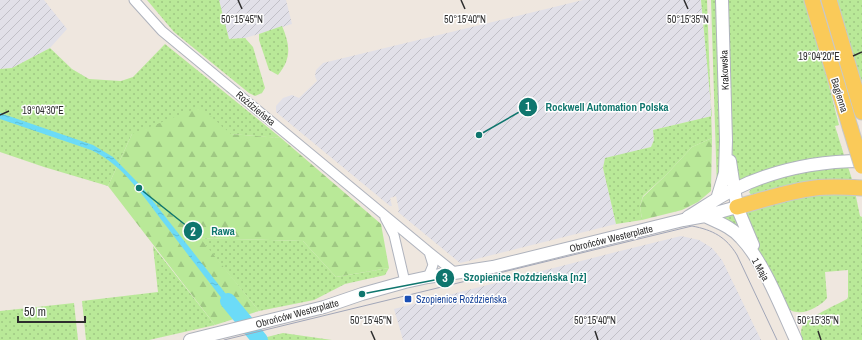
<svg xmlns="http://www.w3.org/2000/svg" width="862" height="340" font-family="'Archivo Narrow',sans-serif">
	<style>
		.industrial { fill: url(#industrial-furrows) }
		.grass { fill: url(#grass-dots) }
		.forest { fill: url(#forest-firs) }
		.water { fill: url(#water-ripples) }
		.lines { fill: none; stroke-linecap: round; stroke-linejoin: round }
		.river { stroke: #6cdbf7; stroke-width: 16 }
		.minor-casing { stroke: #afb3bd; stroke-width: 11 }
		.tertiary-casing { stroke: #afb3bd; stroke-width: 14 }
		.primary-casing { stroke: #c8c8c8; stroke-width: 17 }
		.minor { stroke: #fff; stroke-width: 9 }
		.tertiary { stroke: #fff; stroke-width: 12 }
		.primary { stroke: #faca59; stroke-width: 15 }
		.tram { stroke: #a1a6b8; stroke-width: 1 }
		.primary-bridge-casing { stroke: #c8c8c8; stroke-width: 17; stroke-linecap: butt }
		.primary-bridge { stroke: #faca59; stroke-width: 15 }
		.ticks { fill: none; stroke: #2d2d2d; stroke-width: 1.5 }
		.transit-dot { fill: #1a4fb4; stroke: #fff; stroke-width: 1.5 }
		.labels { text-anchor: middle; stroke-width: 3; stroke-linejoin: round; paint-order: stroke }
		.street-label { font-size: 10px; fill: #2d2d2d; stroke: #fff }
		.transit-label { font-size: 10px; fill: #164399; stroke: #fff; text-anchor: start }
		.ticks-label { font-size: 10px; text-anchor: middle; fill: #2d2d2d; stroke: #fff; stroke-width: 3; stroke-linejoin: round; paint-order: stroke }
		.leader { fill: none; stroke: #0f766e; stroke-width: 1.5 }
		.callout-dot { fill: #0f766e; stroke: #fff; stroke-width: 1.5 }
		.mark-label { font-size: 12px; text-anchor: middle; font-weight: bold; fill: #fff }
		.callout-label { font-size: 11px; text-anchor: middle; font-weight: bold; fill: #0f766e; stroke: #fff; stroke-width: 3; stroke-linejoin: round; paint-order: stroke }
	</style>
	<defs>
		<pattern id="industrial-furrows" width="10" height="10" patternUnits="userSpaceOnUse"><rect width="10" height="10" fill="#e1e0e8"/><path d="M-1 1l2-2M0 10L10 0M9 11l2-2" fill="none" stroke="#c1c0c7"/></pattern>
		<pattern id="grass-dots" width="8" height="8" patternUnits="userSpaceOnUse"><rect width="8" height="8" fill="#b9e998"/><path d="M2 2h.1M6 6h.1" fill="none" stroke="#9fc883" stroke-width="1.8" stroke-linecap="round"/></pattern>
		<pattern id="forest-firs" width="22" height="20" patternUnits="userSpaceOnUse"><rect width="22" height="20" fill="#b9e998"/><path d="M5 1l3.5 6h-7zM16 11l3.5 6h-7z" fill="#9fc883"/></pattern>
		<pattern id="water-ripples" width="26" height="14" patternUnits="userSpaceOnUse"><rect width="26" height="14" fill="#6cdbf7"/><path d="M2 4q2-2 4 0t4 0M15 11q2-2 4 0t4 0" fill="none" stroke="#5ebcd4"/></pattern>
	</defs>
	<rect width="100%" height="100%" fill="#efe7df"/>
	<path class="industrial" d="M0,0H44L67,29L50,48L12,68L0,69Z
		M219,0H286L292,24L245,38L229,39Z
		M583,0H701L712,116L653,130L654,140L651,147L605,159L603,168L616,224L460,263L398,212L399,210L396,196L390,198L392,206H390L276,112V106L283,98L292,95L299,98L317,81L315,76L316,70L323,63Z
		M681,236L699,240L712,248L722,260L761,340H403L394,309L616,252Z"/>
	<path class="grass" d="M147,0H219L229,39L245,38L253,47L265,88L262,93L255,96L249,93L174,32Z
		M701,0H707L712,138L692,147L666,175L643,196L640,206L642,220L616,224L603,168L605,158L651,147L654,140L653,130L712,116Z
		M711,0H716L722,174L717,189Z
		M727,0H807L839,125L835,126L844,155C809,159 768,167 737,183L733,161L731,137Z
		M835,0H862V83Z
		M282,26C290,45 292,58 278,75L269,70L259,40V34Z
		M165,44L281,138L230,134H132L108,186L44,167L0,152V69L12,68L50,48L72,69L89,79L121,81L133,77Z
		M830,167H848L853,182L752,196L749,192L752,188L757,185L793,174Z
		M855,192L860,216L862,217V340H802C801,335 800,330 803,325C807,318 838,304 847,299L848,297V270L825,272L827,298C822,305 806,314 797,312C792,312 789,309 786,306L752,237L743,211L799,195Z
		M733,212L743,231L716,216Z
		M199,238L303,241L336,277L389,268L385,275L345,284L314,300L259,311Z
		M153,246L215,325L149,340H86L82,301L158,292Z
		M74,303L78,340H0V311Z
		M283,333L332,340H264L263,338Z"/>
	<path class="forest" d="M200,107L231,134L281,138L381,224L389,268L336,277L303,241L200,238L259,311L215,325L108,186L132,134Z
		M712,138L711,191L698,202L682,210L642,220L640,206L643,197L666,175L692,147Z"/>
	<path class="water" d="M0,113L93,145L113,157L142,187L244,317L238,319C214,288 190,258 167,227C145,199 124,165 91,150L0,119Z"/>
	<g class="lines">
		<path class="river" d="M228,301L260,340"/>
		<defs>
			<path id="minor" d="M134,0L162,31L429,252L433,265L428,277
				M385,218L394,235L405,282
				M429,252L454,272"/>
			<path id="tertiary" d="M730,161L737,207L753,245
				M717,199L725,173L726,140L722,0
				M705,216C717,222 732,227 741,238C764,262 782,310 796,340
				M688,217C703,208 718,197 735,189C774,170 818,161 862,161
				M190,340L324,307L362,294L405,282L428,277L493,267L683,220L705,216L737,207"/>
			<path id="primary" d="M812,0L850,127
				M829,0L862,112
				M737,207C763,200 789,191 815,188C831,186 846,187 862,188"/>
		</defs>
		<use href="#minor" class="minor-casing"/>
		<use href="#tertiary" class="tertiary-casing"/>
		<use href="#primary" class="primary-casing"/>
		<use href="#minor" class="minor"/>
		<use href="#tertiary" class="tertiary"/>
		<use href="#primary" class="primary"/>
		<path class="tram" d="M224,340L692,226C713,230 726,237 737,255L777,340"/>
		<defs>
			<path id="primary-bridge" d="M850,127L862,166"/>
		</defs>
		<use href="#primary-bridge" class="primary-bridge-casing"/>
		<use href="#primary-bridge" class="primary-bridge"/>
	</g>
	<path class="ticks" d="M238,0L242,9M461,0L465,9M684,0L688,9M853,56L862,52M0,115L9,111M371,331L375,340M595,331L598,340M818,331L821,340"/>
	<rect class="transit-dot" x="404" y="295" width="8" height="8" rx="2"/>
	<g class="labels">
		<g class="street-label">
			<text transform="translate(724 70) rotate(-92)" y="4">Krakowska</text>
			<text transform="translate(840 95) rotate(73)" y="4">Bagienna</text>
			<text transform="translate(256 108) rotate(40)" y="4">Roździeńska</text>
			<text transform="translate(611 238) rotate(-14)" y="4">Obrońców Westerplatte</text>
			<text transform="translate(761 269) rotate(61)" y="4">1 Maja</text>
			<text transform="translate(297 313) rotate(-15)" y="4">Obrońców Westerplatte</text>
		</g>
		<g class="transit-label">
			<text x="416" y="303">Szopienice Roździeńska</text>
		</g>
	</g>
	<g class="ticks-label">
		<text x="242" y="23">50°15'45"N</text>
		<text x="688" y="23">50°15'35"N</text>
		<text x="465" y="23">50°15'40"N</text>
		<text x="819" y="60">19°04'20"E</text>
		<text x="43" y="114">19°04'30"E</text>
		<text x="371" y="324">50°15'45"N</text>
		<text x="595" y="324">50°15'40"N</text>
		<text x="818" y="324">50°15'35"N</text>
	</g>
	<path class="leader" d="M479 135L528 107M139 188L193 231M362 294L445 278"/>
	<g class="callout-dot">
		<circle cx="479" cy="135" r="4"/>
		<circle cx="139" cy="188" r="4"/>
		<circle cx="362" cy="294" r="4"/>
		<circle cx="528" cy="107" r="10"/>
		<circle cx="193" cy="231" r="10"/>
		<circle cx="445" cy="278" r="10"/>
	</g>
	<g class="mark-label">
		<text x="528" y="111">1</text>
		<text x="193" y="236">2</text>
		<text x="445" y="282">3</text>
	</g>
	<g class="callout-label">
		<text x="607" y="111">Rockwell Automation Polska</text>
		<text x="223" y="235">Rawa</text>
		<text x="525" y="281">Szopienice Roździeńska [nż]</text>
	</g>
	<path d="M18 316v6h67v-6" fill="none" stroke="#2d2d2d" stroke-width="2"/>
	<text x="24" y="316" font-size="12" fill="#2d2d2d" stroke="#ffffff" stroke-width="3" paint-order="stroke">50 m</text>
</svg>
